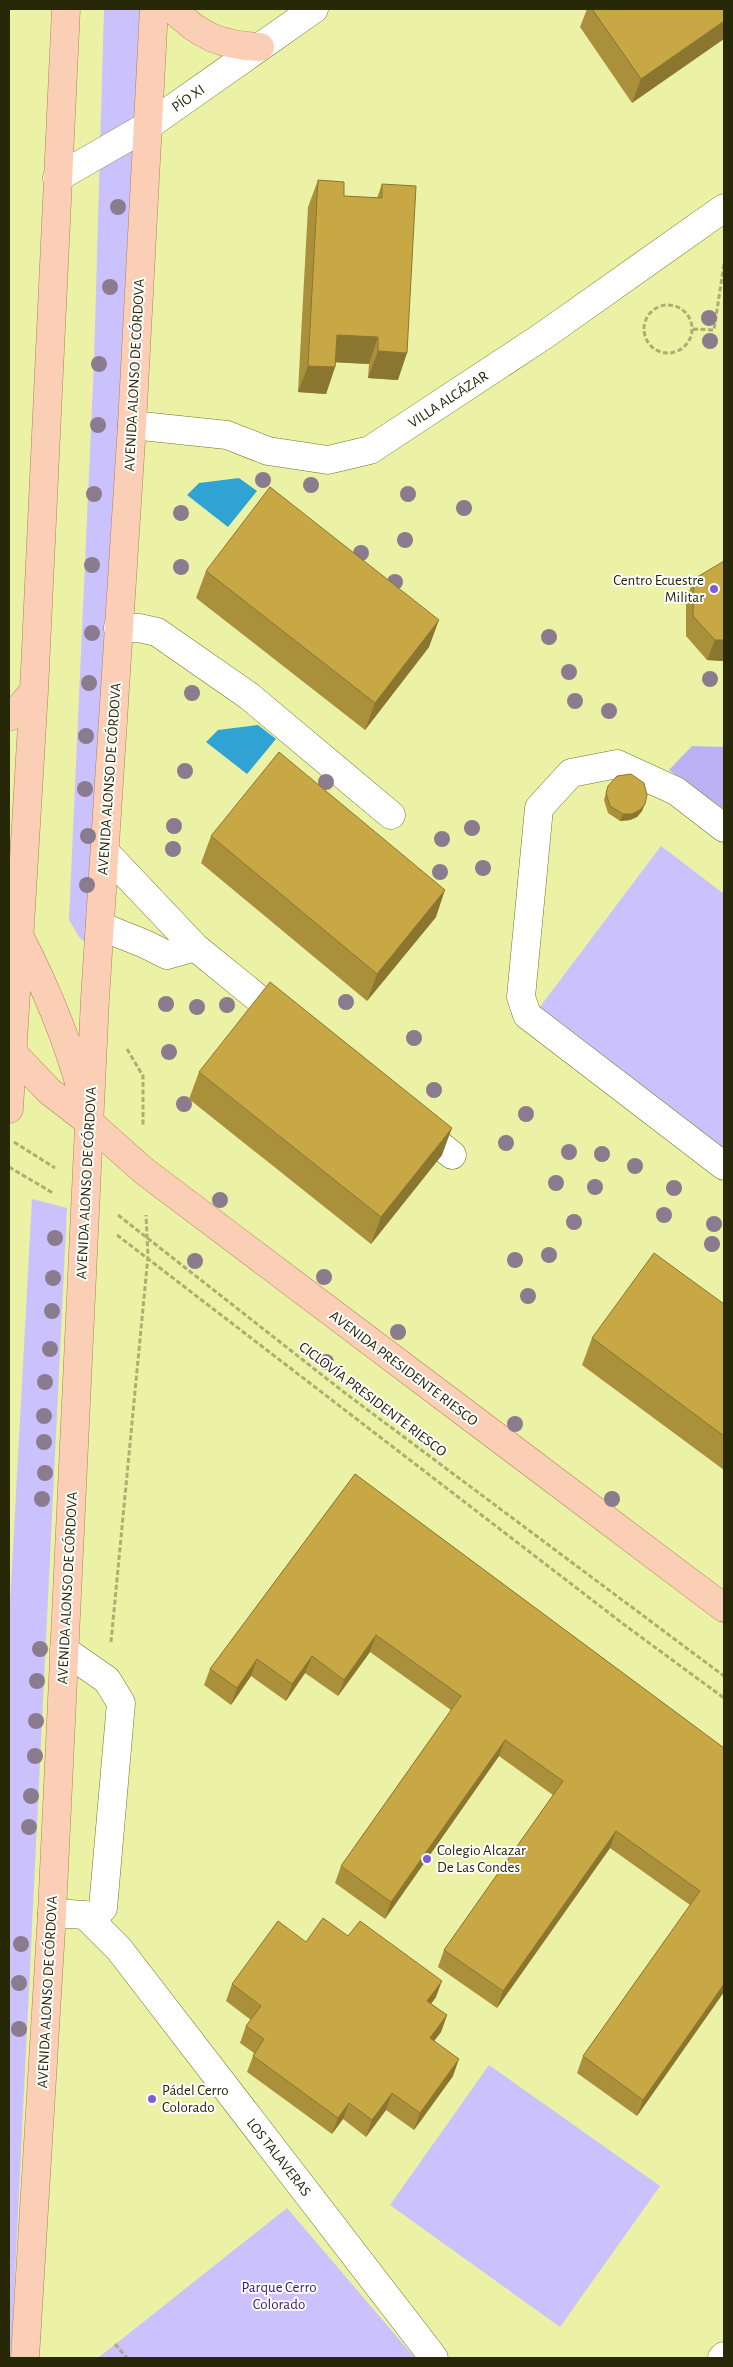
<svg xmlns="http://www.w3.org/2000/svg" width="733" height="2367" font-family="'Alegreya Sans',sans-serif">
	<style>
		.green { fill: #cac1fd }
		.forest { fill: #bdb1f6 }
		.water { fill: #2fa3d4 }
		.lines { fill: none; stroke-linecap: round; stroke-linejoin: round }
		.minor-casing { stroke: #71742a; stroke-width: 29 }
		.major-casing { stroke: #af8058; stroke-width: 29 }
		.path { stroke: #abaf72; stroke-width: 3; stroke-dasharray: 5 2.5; stroke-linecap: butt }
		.minor { stroke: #fff; stroke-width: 28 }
		.major { stroke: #fbcfb5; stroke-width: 28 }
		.tree { fill: #8b7b8e }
		.wall { fill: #ab903b }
		.shaded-wall { fill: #8b7630 }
		.building { fill: #c7a845; stroke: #8b7630 }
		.poi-dot { fill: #7d5dd7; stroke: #fff; stroke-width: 2 }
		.labels { text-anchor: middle; stroke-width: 4; stroke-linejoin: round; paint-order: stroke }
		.street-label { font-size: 15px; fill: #262808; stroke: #fff }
		.poi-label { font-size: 15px; fill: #262808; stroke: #fff; text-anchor: start }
		.park-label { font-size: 15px; fill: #3c1a7c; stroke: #fff }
	</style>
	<rect width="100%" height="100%" fill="#ebf1a5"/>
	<path class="green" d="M104,9H141L97,952L79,937L69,920L94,362Z
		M661,846L724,894V1159L534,1015Z
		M32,1199L67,1208L11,2358H9V1623Z
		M489,2065L660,2186L560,2327L390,2205Z
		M287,2208L415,2358H98Z"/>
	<path class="forest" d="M692,746L724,747V809L669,770Z"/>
	<path class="water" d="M239,478L257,491L228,527L187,495L199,483Z
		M258,725L276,739L247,774L206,742L218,730Z"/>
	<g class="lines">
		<defs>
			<path id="minor" d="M57,178L149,125L314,9
				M132,425L227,435L268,451L328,460L370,450L543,336L724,208
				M118,628H139L157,632L249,696L391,815
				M724,828L676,791L617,764L571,773L539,808L521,997L527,1015L724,1166
				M105,852L195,947L286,1021
				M100,926L145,944L167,955L195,947
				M415,1125L452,1155
				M64,1650L107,1680L121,1703L103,1908L91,1921
				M52,1913L85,1915L119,1949L434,2358
				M722,2358L724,2356"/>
			<path id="major" d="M173,9C200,37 222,45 260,47
				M9,717L15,713L34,691
				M19,935C46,988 68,1039 83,1097
				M9,1049L49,1091L89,1122L144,1171L724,1608
				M9,1109L34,691L66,9
				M25,2358L52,1913L95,999L132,425L154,9"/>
		</defs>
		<use href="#minor" class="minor-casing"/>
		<use href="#major" class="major-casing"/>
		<path class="path" d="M644 329a24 24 0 1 1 48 0a24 24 0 1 1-48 0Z
			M693,329L714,330L724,264
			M127,1049L143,1076V1126
			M14,1142L55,1168
			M9,1167L53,1193
			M118,1215L345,1393L724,1676
			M117,1235L626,1626L724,1698
			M111,1642L148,1256L146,1215
			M115,2344L127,2358"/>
		<use href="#minor" class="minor"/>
		<use href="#major" class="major"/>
	</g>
	<g class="tree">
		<circle cx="118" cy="207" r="8"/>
		<circle cx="110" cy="287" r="8"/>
		<circle cx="709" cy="318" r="8"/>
		<circle cx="710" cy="341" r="8"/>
		<circle cx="99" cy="364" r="8"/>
		<circle cx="98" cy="425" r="8"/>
		<circle cx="263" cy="480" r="8"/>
		<circle cx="311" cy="485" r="8"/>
		<circle cx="94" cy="494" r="8"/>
		<circle cx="408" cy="494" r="8"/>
		<circle cx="464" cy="508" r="8"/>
		<circle cx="181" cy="513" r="8"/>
		<circle cx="405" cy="540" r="8"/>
		<circle cx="361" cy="553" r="8"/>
		<circle cx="92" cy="565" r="8"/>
		<circle cx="181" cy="567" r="8"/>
		<circle cx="395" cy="582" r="8"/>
		<circle cx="92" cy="633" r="8"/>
		<circle cx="549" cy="637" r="8"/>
		<circle cx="569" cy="672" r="8"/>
		<circle cx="710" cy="679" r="8"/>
		<circle cx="89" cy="683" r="8"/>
		<circle cx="192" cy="693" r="8"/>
		<circle cx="575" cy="701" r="8"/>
		<circle cx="609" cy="711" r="8"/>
		<circle cx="86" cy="736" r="8"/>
		<circle cx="185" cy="771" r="8"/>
		<circle cx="326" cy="782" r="8"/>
		<circle cx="85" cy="789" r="8"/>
		<circle cx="174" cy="826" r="8"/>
		<circle cx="472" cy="828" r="8"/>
		<circle cx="88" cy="836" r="8"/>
		<circle cx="442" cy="839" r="8"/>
		<circle cx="173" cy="849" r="8"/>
		<circle cx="483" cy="868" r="8"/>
		<circle cx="440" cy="872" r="8"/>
		<circle cx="87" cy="885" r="8"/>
		<circle cx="346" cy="1002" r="8"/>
		<circle cx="166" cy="1004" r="8"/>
		<circle cx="227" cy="1005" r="8"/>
		<circle cx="197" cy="1007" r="8"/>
		<circle cx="414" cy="1038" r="8"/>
		<circle cx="169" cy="1052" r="8"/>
		<circle cx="434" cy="1090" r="8"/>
		<circle cx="184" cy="1104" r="8"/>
		<circle cx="526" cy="1114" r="8"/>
		<circle cx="506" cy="1143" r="8"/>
		<circle cx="569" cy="1152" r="8"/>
		<circle cx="602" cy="1154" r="8"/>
		<circle cx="635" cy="1166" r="8"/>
		<circle cx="556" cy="1183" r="8"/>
		<circle cx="595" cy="1187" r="8"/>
		<circle cx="674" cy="1188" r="8"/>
		<circle cx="220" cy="1200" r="8"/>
		<circle cx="664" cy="1215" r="8"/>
		<circle cx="574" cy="1222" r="8"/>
		<circle cx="714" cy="1224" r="8"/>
		<circle cx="55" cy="1238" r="8"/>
		<circle cx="712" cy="1244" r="8"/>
		<circle cx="549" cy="1255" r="8"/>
		<circle cx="515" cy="1260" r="8"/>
		<circle cx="195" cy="1261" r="8"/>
		<circle cx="324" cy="1277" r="8"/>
		<circle cx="53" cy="1278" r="8"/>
		<circle cx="528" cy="1296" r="8"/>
		<circle cx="52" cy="1311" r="8"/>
		<circle cx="398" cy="1332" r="8"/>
		<circle cx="50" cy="1349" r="8"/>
		<circle cx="326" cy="1362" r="8"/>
		<circle cx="45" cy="1382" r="8"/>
		<circle cx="44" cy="1416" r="8"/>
		<circle cx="515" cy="1424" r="8"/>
		<circle cx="44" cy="1442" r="8"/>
		<circle cx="45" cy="1473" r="8"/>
		<circle cx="42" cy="1499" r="8"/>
		<circle cx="612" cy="1499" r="8"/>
		<circle cx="40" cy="1649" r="8"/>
		<circle cx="37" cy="1681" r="8"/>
		<circle cx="36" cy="1721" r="8"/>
		<circle cx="35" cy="1756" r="8"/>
		<circle cx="31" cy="1796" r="8"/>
		<circle cx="29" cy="1827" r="8"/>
		<circle cx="21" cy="1944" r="8"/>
		<circle cx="19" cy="1983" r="8"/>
		<circle cx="19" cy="2029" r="8"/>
	</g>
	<path class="wall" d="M587,9H724L632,103L580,27Z
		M318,180L344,196L377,198L382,184L398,380L368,378L369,364L336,362L335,367L326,394L298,392L308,207Z
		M724,538V661L707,660L686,636V599L694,579L723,562Z
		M206,571L429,647L365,730L196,598Z
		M608,786L642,811L637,817L630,820L620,821L608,813L604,800Z
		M211,836L436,917L367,1001L201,863Z
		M199,1072L442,1155L371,1244L189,1099Z
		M724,1304V1470L582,1365L592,1338Z
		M355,1474L724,1748V1992L637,2116L577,2073L583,2056L690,1905L610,1848L497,2008L438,1967L444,1950L553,1795L499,1756L385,1919L335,1883L341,1866L451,1710L370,1652L338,1696L305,1673L286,1701L251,1676L231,1705L204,1685L210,1669Z
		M306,1942L436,1997L431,2004L447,2015L441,2032L434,2041L453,2076L414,2130L386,2110L366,2137L343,2119L332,2134L247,2072L253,2056L254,2053L240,2043L246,2026L251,2020L226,2001L232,1984Z"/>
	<path class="shaded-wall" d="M724,21V39L632,103L641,79Z
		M337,335L378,337L369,364L328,362Z
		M378,351L407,353L398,380L368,378Z
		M308,366L335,367L326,394L298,392Z
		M439,620L429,647L365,730L375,703Z
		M715,640H724V661L707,660Z
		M645,804L642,811L637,817L630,820L620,821L623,814Z
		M445,890L436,917L367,1001L377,974Z
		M452,1128L442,1155L371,1244L381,1217Z
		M376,1635L370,1652L338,1696L344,1680Z
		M312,1656L305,1673L286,1701L292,1684Z
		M257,1659L251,1676L231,1705L237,1688Z
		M505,1740L499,1756L385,1919L391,1902Z
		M616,1831L610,1848L497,2008L503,1991Z
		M442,1981L436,1997L421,2017L427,2001Z
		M724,1984V1992L637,2116L643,2100Z
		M447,2015L441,2032L424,2054L430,2038Z
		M459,2059L453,2076L414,2130L420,2113Z
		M392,2093L386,2110L366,2137L372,2120Z
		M349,2103L343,2119L332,2134L338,2118Z"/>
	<path class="building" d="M592,9H724V21L641,79Z
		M318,180L344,182V196L382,198V184L416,186L407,353L378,351V337L337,335L335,367L308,366Z
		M270,487L439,620L375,703L206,571Z
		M724,561V640H715L693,616L694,579Z
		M279,752L445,890L377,974L211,836Z
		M631,774L644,783L647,795L645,804L640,810L632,814H623L610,806L606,793L608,786L617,776Z
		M270,982L452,1128L381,1217L199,1072Z
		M654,1253L724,1304V1436L592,1338Z
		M355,1474L724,1748V1984L643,2100L583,2056L700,1891L616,1831L503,1991L444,1950L563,1781L505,1740L391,1902L341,1866L461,1696L376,1635L344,1680L312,1656L292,1684L257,1659L237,1688L210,1669Z
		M323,1918L348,1936L360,1921L442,1981L427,2001L447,2015L430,2038L459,2059L420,2113L392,2093L372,2120L349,2103L338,2118L253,2056L264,2039L246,2026L261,2006L232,1984L278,1921L306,1942Z"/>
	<g class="poi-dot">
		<circle cx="714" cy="589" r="5"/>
		<circle cx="427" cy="1859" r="5"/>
		<circle cx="152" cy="2099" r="5"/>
	</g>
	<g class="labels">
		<g class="street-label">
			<text transform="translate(188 98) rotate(-35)" y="5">PÍO XI</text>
			<text transform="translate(134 375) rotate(-87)" y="5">AVENIDA ALONSO DE CÓRDOVA</text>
			<text transform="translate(448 399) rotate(-33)" y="5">VILLA ALCÁZAR</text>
			<text transform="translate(109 779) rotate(-86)" y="5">AVENIDA ALONSO DE CÓRDOVA</text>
			<text transform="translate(86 1183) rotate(-87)" y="5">AVENIDA ALONSO DE CÓRDOVA</text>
			<text transform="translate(404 1368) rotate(37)" y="5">AVENIDA PRESIDENTE RIESCO</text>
			<text transform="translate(373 1399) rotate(37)" y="5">CICLOVÍA PRESIDENTE RIESCO</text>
			<text transform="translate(67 1588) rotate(-87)" y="5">AVENIDA ALONSO DE CÓRDOVA</text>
			<text transform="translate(47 1992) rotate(-87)" y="5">AVENIDA ALONSO DE CÓRDOVA</text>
			<text transform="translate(279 2157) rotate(52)" y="5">LOS TALAVERAS</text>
		</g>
		<g class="poi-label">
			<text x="704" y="585" text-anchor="end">Centro Ecuestre<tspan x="704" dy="17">Militar</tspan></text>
			<text x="437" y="1855">Colegio Alcazar<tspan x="437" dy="17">De Las Condes</tspan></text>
			<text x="162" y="2095">Pádel Cerro<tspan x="162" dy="17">Colorado</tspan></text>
		</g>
		<g class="park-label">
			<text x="279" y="2292">Parque Cerro<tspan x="279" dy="17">Colorado</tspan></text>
		</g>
	</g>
	<rect width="733" height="2367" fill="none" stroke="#262808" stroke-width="20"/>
</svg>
